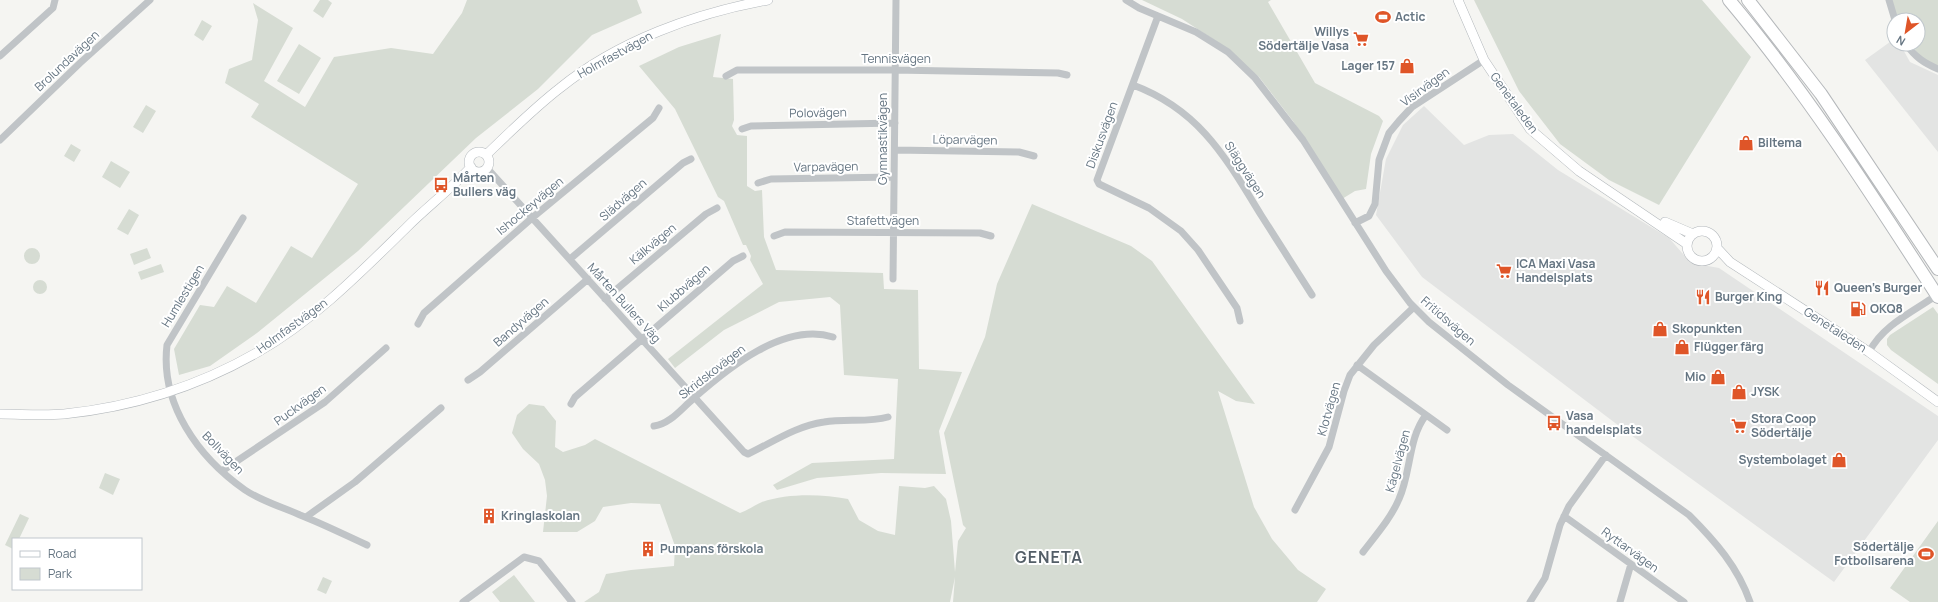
<svg xmlns="http://www.w3.org/2000/svg" width="1938" height="602" font-family="Manrope,sans-serif">
	<style>
		.built { fill: #e3e4e3 }
		.green { fill: #d6dcd3 }
		.lines { fill: none; stroke-linecap: round; stroke-linejoin: round }
		.secondary-casing { stroke: #b3b8bc; stroke-width: 10 }
		.highway-casing { stroke: #b5b8bb; stroke-width: 14 }
		.street { stroke: #c0c4c7; stroke-width: 7 }
		.secondary { stroke: #fff; stroke-width: 9 }
		.highway { stroke: #fff; stroke-width: 12 }
		.labels { text-anchor: middle; stroke-width: 4; stroke-linejoin: round; paint-order: stroke }
		.poi-label { font-size: 12px; font-weight: bold; fill: #657582; stroke: #fff; text-anchor: start }
		.street-label { font-size: 12px; fill: #657582; stroke: #fff }
		.district-label { font-size: 16px; font-weight: bold; letter-spacing: 1px; fill: #535e67; stroke: #fff }
	</style>
	<rect width="100%" height="100%" fill="#f5f5f2"/>
	<path class="built" d="M1894,39V44H1900L1910,62L1938,75V152L1865,60Z
		M1424,106L1464,145L1489,135L1513,134L1558,170L1669,238L1691,263L1719,268L1938,416V440L1834,582L1635,438L1422,277L1376,215L1386,159L1403,125Z"/>
	<path class="green" d="M320,0H328L332,3L323,18L313,11Z
		M467,0H637L642,13L592,35L538,89L476,138L358,251L257,333L210,366L179,375L174,349L200,305L214,307L227,286L256,303L291,246L312,258L358,184L251,117L259,104L225,83L229,69L252,60L258,20L253,3L293,28L264,81L305,107L334,57L391,48L433,54L462,13Z
		M1142,0H1271L1268,2L1315,83L1379,116L1383,121L1371,154L1366,189L1355,191L1342,199L1293,121L1259,77L1216,41L1182,19Z
		M1474,0H1702L1751,57L1659,205L1609,180L1560,144L1519,91Z
		M1889,0H1938V69L1924,62L1911,44H1918V20H1895Z
		M202,20L212,26L203,41L194,35Z
		M721,34L713,77L733,79L734,120L732,126L737,135L747,136V186L755,191L762,190L764,237L776,270L883,273L884,289L918,290L919,369L962,372L939,431L946,474L881,473L817,478L777,490L773,485L812,463L894,459L898,379L844,375L840,305L830,297L779,302L724,330L675,368L668,359L763,284L750,260L751,256L746,245H743L724,201L718,197L675,109L639,66L679,47Z
		M299,44L321,58L299,94L277,81Z
		M146,105L156,111L143,133L133,127Z
		M71,144L81,150L74,162L64,156Z
		M111,161L130,172L120,188L102,177Z
		M1032,204L1131,246L1152,261L1255,404L1236,401L1218,391L1254,507L1272,539L1298,570L1326,589L1317,602H953L955,577L950,602H584L599,592L606,574L631,570L674,566L675,546L660,504L631,503L603,507L595,521L577,532H543L547,496L545,480L539,464L523,449L512,433L517,415L529,404L544,406L556,421L555,447L563,452L585,445L595,439L740,513C748,510 755,505 762,502C788,493 822,494 848,499L859,520L878,531L895,535L899,486L925,488L934,486L946,499L951,521L955,572L958,541L966,528L963,525L944,433L985,337L997,284Z
		M129,209L139,215L128,235L117,229Z
		M24 256a8 8 0 1 1 16 0a8 8 0 1 1-16 0Z
		M147,248L151,258L134,265L130,254Z
		M161,264L164,272L141,280L138,272Z
		M33 287a7 7 0 1 1 14 0a7 7 0 1 1-14 0Z
		M1933,307L1938,314V384L1891,350L1887,345V339L1890,335Z
		M105,473L120,479L113,495L99,488Z
		M20,514L29,518L19,539H13V549L5,545Z
		M1938,521V602H1910L1890,588Z
		M514,575L535,602H500L492,592Z
		M323,577L332,581L326,594L317,590Z"/>
	<g class="lines">
		<defs>
			<path id="secondary" d="M1458,0L1484,60L1530,129L1579,171L1687,244
				M469 162a10 10 0 1 1 20 0a10 10 0 1 1-20 0Z
				M486,155C510,132 534,108 560,88C618,41 696,13 768,0
				M1665,222L1693,234
				M1687 246a15 15 0 1 1 30 0a15 15 0 1 1-30 0Z
				M1717,248L1730,262L1869,352L1938,402
				M0,414C21,414 43,416 64,414C132,407 199,386 258,352C314,320 361,272 407,227C427,207 451,189 471,167"/>
			<path id="highway" d="M1729,0C1807,93 1872,195 1938,297
				M1748,0L1821,94L1938,269"/>
		</defs>
		<use href="#secondary" class="secondary-casing"/>
		<use href="#highway" class="highway-casing"/>
		<path class="street" d="M1126,0L1139,8L1196,32L1228,52L1255,78L1303,140L1386,271L1410,303L1429,322L1508,385L1689,515C1715,541 1738,567 1750,602
			M1889,0L1895,20
			M1158,16L1097,180L1099,184L1149,208L1181,231L1198,250L1237,308L1240,321
			M1906,44C1915,57 1924,63 1938,69
			M0,56L53,8L55,0
			M726,76L737,70H894L1058,73L1067,75
			M1133,85C1200,110 1226,158 1261,215C1278,242 1295,268 1312,295
			M742,129L751,126L895,123
			M0,140L80,63L150,0
			M895,150L1019,152L1034,156
			M487,168L744,452L748,454C773,442 796,426 824,422C845,418 868,423 888,417
			M758,183L771,179L894,177
			M243,218L167,345C160,404 198,457 245,490C261,501 282,507 300,515C323,524 345,535 367,545
			M1355,223L1369,216L1375,204L1379,160L1389,133L1399,121L1412,107L1484,60
			M774,236L785,232L980,233L991,236
			M570,259L683,163L691,159
			M893,279L896,0
			M605,299L706,214L717,208
			M418,324L424,313L532,218L653,118L659,108
			M1869,352C1882,327 1908,314 1931,299
			M1357,365L1447,430
			M468,380L480,372L588,279
			M571,404L575,397L733,261L743,256
			M654,426C670,424 681,409 693,399C728,368 784,322 833,337
			M222,471L325,402L386,348
			M1295,510L1329,447L1344,391L1350,375L1374,345L1414,307
			M1564,516L1684,602
			M306,517L355,482L441,408
			M1363,552C1376,535 1391,518 1399,499C1411,473 1408,438 1426,415
			M463,602L524,557L539,561L572,602
			M1530,602L1545,578L1560,525L1569,506L1606,455
			M1620,602L1631,564"/>
		<use href="#secondary" class="secondary"/>
		<use href="#highway" class="highway"/>
	</g>
	<defs>
		<symbol id="stadium-bare" viewBox="-9 -9 18 18"><path d="M0-5a6.5 5 0 1 0 0 10a6.5 5 0 1 0 0-10ZM-3.5-1.8h7v3.6h-7Z" fill="#df5528" stroke="#fff" stroke-width="2.5" paint-order="stroke"/></symbol>
		<symbol id="supermarket-bare" viewBox="-9 -9 18 18"><path d="M-6-5.5h2.5l.6 2H6L4.5 2H-2.5L-4.4-4H-6ZM-1.5 3.2a1.3 1.3 0 1 0 .1 0ZM3 3.2a1.3 1.3 0 1 0 .1 0Z" fill="#df5528" stroke="#fff" stroke-width="2.5" paint-order="stroke"/></symbol>
		<symbol id="shop-bare" viewBox="-9 -9 18 18"><path d="M-5-2.5h2.3a2.7 3.5 0 0 1 5.4 0H5L5.5 6h-11ZM-1.5-2.5h3a1.5 2.3 0 0 0-3 0Z" fill="#df5528" stroke="#fff" stroke-width="2.5" paint-order="stroke"/></symbol>
		<symbol id="bus-bare" viewBox="-9 -9 18 18"><path d="M-5-6H5V4H4V6H2V4H-2V6H-4V4H-5ZM-3.5-4V0h7V-4ZM-3.5 1.2v1.5H-2V1.2ZM2 1.2v1.5H3.5V1.2Z" fill="#df5528" stroke="#fff" stroke-width="2.5" paint-order="stroke"/></symbol>
		<symbol id="restaurant-bare" viewBox="-9 -9 18 18"><path d="M-5-6h1v4h1v-4h1v4h1v-4h1v5L-1.5 .5V6h-2V.5L-5-1ZM5-6V6H3V1.5H1.5Q1.5-4 5-6Z" fill="#df5528" stroke="#fff" stroke-width="2.5" paint-order="stroke"/></symbol>
		<symbol id="fuel-bare" viewBox="-9 -9 18 18"><path d="M-5.5-6h7V0h2V4h1.3V-2.5L3-4.5l.8-.8L6-3V5H2.5V1h-1V6h-7ZM-4.2-4.7v3.2H.2V-4.7Z" fill="#df5528" stroke="#fff" stroke-width="2.5" paint-order="stroke"/></symbol>
		<symbol id="building-bare" viewBox="-9 -9 18 18"><path d="M-4-6H4V6H1V3H-1V6H-4ZM-2.5-4.3h1.7v1.8h-1.7ZM.8-4.3h1.7v1.8H.8ZM-2.5-1h1.7V.8h-1.7ZM.8-1h1.7V.8H.8Z" fill="#df5528" stroke="#fff" stroke-width="2.5" paint-order="stroke"/></symbol>
	</defs>
	<g fill-rule="evenodd">
		<use href="#stadium-bare" x="1372" y="6" width="22" height="22"/>
		<use href="#supermarket-bare" x="1350" y="28" width="22" height="22"/>
		<use href="#shop-bare" x="1396" y="55" width="22" height="22"/>
		<use href="#shop-bare" x="1735" y="132" width="22" height="22"/>
		<use href="#bus-bare" x="430" y="174" width="22" height="22"/>
		<use href="#supermarket-bare" x="1493" y="260" width="22" height="22"/>
		<use href="#restaurant-bare" x="1811" y="277" width="22" height="22"/>
		<use href="#restaurant-bare" x="1692" y="286" width="22" height="22"/>
		<use href="#fuel-bare" x="1847" y="298" width="22" height="22"/>
		<use href="#shop-bare" x="1649" y="318" width="22" height="22"/>
		<use href="#shop-bare" x="1671" y="336" width="22" height="22"/>
		<use href="#shop-bare" x="1707" y="366" width="22" height="22"/>
		<use href="#shop-bare" x="1728" y="381" width="22" height="22"/>
		<use href="#bus-bare" x="1543" y="412" width="22" height="22"/>
		<use href="#supermarket-bare" x="1728" y="415" width="22" height="22"/>
		<use href="#shop-bare" x="1828" y="449" width="22" height="22"/>
		<use href="#building-bare" x="478" y="505" width="22" height="22"/>
		<use href="#building-bare" x="637" y="538" width="22" height="22"/>
		<use href="#stadium-bare" x="1915" y="543" width="22" height="22"/>
	</g>
	<g class="labels">
		<g class="poi-label">
			<text x="1395" y="21">Actic</text>
			<text x="1349" y="36" text-anchor="end">Willys<tspan x="1349" dy="14">Södertälje Vasa</tspan></text>
			<text x="1395" y="70" text-anchor="end">Lager 157</text>
			<text x="1758" y="147">Biltema</text>
			<text x="453" y="182">Mårten<tspan x="453" dy="14">Bullers väg</tspan></text>
			<text x="1516" y="268">ICA Maxi Vasa<tspan x="1516" dy="14">Handelsplats</tspan></text>
			<text x="1834" y="292">Queen's Burger</text>
			<text x="1715" y="301">Burger King</text>
			<text x="1870" y="313">OKQ8</text>
			<text x="1672" y="333">Skopunkten</text>
			<text x="1694" y="351">Flügger färg</text>
			<text x="1706" y="381" text-anchor="end">Mio</text>
			<text x="1751" y="396">JYSK</text>
			<text x="1566" y="420">Vasa<tspan x="1566" dy="14">handelsplats</tspan></text>
			<text x="1751" y="423">Stora Coop<tspan x="1751" dy="14">Södertälje</tspan></text>
			<text x="1827" y="464" text-anchor="end">Systembolaget</text>
			<text x="501" y="520">Kringlaskolan</text>
			<text x="1914" y="551" text-anchor="end">Södertälje<tspan x="1914" dy="14">Fotbollsarena</tspan></text>
			<text x="660" y="553">Pumpans förskola</text>
		</g>
		<g class="street-label">
			<text transform="translate(615 55) rotate(-29)" y="4">Holmfastvägen</text>
			<text x="896" y="63">Tennisvägen</text>
			<text transform="translate(67 61) rotate(-43)" y="4">Brolundavägen</text>
			<text transform="translate(1425 87) rotate(-36)" y="4">Visirvägen</text>
			<text transform="translate(1514 103) rotate(54)" y="4">Genetaleden</text>
			<text transform="translate(818 113) rotate(-1)" y="4">Polovägen</text>
			<text transform="translate(1102 135) rotate(-70)" y="4">Diskusvägen</text>
			<text transform="translate(883 139) rotate(-90)" y="4">Gymnastikvägen</text>
			<text transform="translate(965 140) rotate(1)" y="4">Löparvägen</text>
			<text transform="translate(826 167) rotate(-1)" y="4">Varpavägen</text>
			<text transform="translate(1245 170) rotate(57)" y="4">Släggvägen</text>
			<text transform="translate(623 200) rotate(-41)" y="4">Slädvägen</text>
			<text transform="translate(530 206) rotate(-40)" y="4">Ishockeyvägen</text>
			<text x="883" y="225">Stafettvägen</text>
			<text transform="translate(653 244) rotate(-40)" y="4">Kälkvägen</text>
			<text transform="translate(684 288) rotate(-41)" y="4">Klubbvägen</text>
			<text transform="translate(183 296) rotate(-59)" y="4">Humlestigen</text>
			<text transform="translate(624 303) rotate(48)" y="4">Mårten Bullers Väg</text>
			<text transform="translate(1448 321) rotate(41)" y="4">Fritidsvägen</text>
			<text transform="translate(521 322) rotate(-41)" y="4">Bandyvägen</text>
			<text transform="translate(292 326) rotate(-36)" y="4">Holmfastvägen</text>
			<text transform="translate(1835 330) rotate(33)" y="4">Genetaleden</text>
			<text transform="translate(712 372) rotate(-38)" y="4">Skridskovägen</text>
			<text transform="translate(300 405) rotate(-36)" y="4">Puckvägen</text>
			<text transform="translate(1329 409) rotate(-74)" y="4">Klotvägen</text>
			<text transform="translate(223 453) rotate(46)" y="4">Bollvägen</text>
			<text transform="translate(1398 461) rotate(-75)" y="4">Kägelvägen</text>
			<text transform="translate(1630 550) rotate(36)" y="4">Ryttarvägen</text>
		</g>
		<g class="district-label">
			<text x="1049" y="563">GENETA</text>
		</g>
	</g>
	<rect x="12" y="538" width="130" height="52" fill="#ffffff" stroke="#c1c8cd"/>
	<rect x="20" y="551" width="20" height="6" fill="#ffffff" stroke="#c1c8cd"/>
	<text x="48" y="558" font-size="12" fill="#657582">Road</text>
	<rect x="20" y="568" width="20" height="12" fill="#d6dcd3" stroke="#c1c8cd"/>
	<text x="48" y="578" font-size="12" fill="#657582">Park</text>
	<g transform="translate(1906 32) rotate(211)"><circle r="19" fill="#ffffff" stroke="#c1c8cd"/>
	<path d="M0-3L7 15L0 10L-7 15Z" fill="#df5528"/>
	<text y="-6" font-size="11" font-weight="bold" text-anchor="middle" fill="#657582">N</text>
	</g>
</svg>
